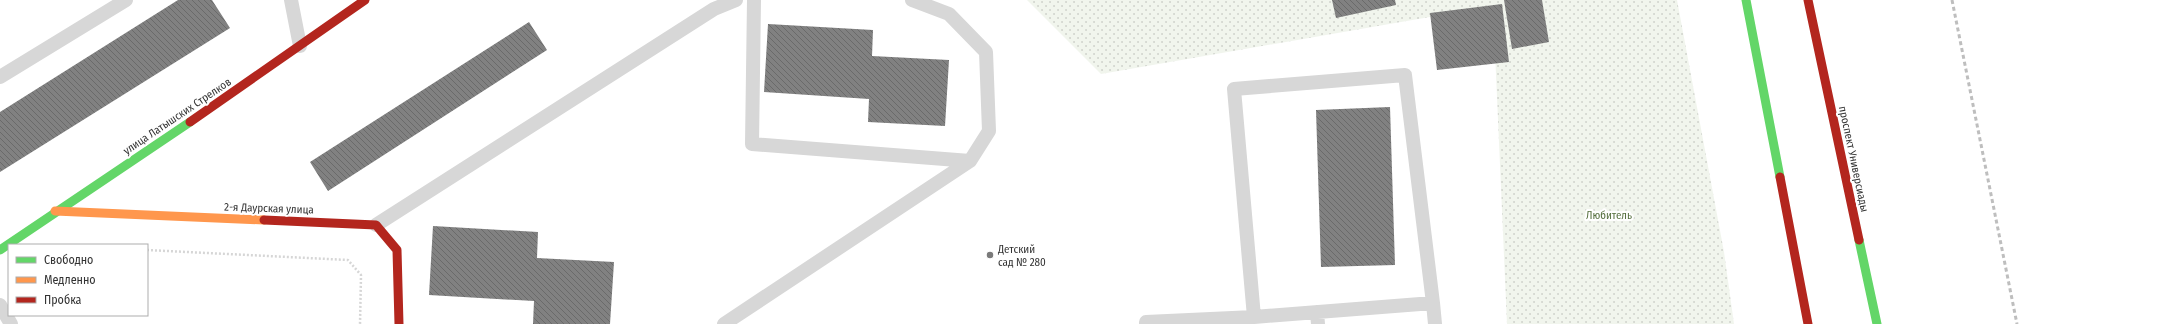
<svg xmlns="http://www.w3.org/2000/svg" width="2177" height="324" font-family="'Fira Sans Condensed',sans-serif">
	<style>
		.garden { fill: url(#garden-dots) }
		.building { fill: url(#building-back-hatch) }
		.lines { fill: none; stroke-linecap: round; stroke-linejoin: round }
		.path { stroke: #d6d6d6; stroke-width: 2.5; stroke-dasharray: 2 2; stroke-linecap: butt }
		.lane { stroke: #d7d7d7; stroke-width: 14 }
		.fast { stroke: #63d668; stroke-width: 9 }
		.slow { stroke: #ff974d; stroke-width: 9 }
		.jam { stroke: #b3261e; stroke-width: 9 }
		.rail { stroke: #bebebe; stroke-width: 3; stroke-dasharray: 4 3; stroke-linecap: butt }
		.poi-dot { fill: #7a7a7a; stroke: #fff; stroke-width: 1.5 }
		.labels { text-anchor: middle; stroke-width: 4; stroke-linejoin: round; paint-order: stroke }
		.street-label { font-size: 11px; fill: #333; stroke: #fff }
		.park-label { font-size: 11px; fill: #56703f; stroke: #fff }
		.poi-label { font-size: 11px; fill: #333; stroke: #fff; text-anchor: start }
	</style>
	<defs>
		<pattern id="garden-dots" width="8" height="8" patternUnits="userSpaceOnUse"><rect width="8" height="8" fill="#f1f5ed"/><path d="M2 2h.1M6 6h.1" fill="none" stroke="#cfd2cc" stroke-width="1.8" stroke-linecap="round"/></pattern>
		<pattern id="building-back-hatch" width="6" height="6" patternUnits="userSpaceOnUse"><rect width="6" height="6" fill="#818181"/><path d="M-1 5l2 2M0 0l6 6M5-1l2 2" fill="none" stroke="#6a6a6a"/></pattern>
	</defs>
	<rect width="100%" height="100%" fill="#fff"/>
	<path class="garden" d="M1027,0H1677L1724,252L1734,324H1507L1493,6L1101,74Z"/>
	<path class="building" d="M178,0H212L230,28L0,172V112Z
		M1332,0H1395L1396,5L1336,18Z
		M1504,0H1542L1549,42L1512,49Z
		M1502,4L1509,62L1437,70L1430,13Z
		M529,22L547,50L328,191L310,162Z
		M768,24L873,30L872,56L949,60L945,126L868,122L869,99L764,92Z
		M1390,107L1395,265L1321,267L1316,110Z
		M433,226L538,232L537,258L614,262L610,324H533L534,301L429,295Z"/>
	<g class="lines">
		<path class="path" d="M147,250L348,260L361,275L360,324"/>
		<path class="lane" d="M291,0L300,46
			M754,0L752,144L970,161
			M0,77L126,0
			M376,225L714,9L736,0
			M1433,303L1254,317L1234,89L1405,75L1433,303L1435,324
			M0,305L11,324
			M1317,312L1318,324
			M724,324L970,161L989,131L986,52L949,14L912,0
			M1146,324V322L1254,317"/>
		<path class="fast" d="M1746,0L1780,177
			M1859,240L1877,324
			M0,250L190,122"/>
		<path class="slow" d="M55,211L264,220"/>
		<path class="jam" d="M1808,0L1859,240
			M190,122L365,0
			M1780,177L1808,324
			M264,220L376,225L397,250L399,324"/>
		<path class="rail" d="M1952,0L2017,324"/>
	</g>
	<circle class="poi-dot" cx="990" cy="255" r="4"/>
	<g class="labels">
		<g class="street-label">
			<text transform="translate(177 116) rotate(-34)" y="4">улица Латышских Стрелков</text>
			<text transform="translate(1854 159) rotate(78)" y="4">проспект Универсиады</text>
			<text transform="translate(269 208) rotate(2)" y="4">2-я Даурская улица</text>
		</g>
		<g class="park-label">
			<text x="1609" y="219">Любитель</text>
		</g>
		<g class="poi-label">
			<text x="998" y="253">Детский<tspan x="998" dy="13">сад № 280</tspan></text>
		</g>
	</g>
	<rect x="8" y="244" width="140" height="72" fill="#ffffff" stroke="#adadad"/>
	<rect x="16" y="257" width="20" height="6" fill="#63d668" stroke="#adadad"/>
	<text x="44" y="264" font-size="12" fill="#333333">Свободно</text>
	<rect x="16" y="277" width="20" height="6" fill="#ff974d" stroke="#adadad"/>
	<text x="44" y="284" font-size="12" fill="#333333">Медленно</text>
	<rect x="16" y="297" width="20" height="6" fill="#b3261e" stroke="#adadad"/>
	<text x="44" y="304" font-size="12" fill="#333333">Пробка</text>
</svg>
